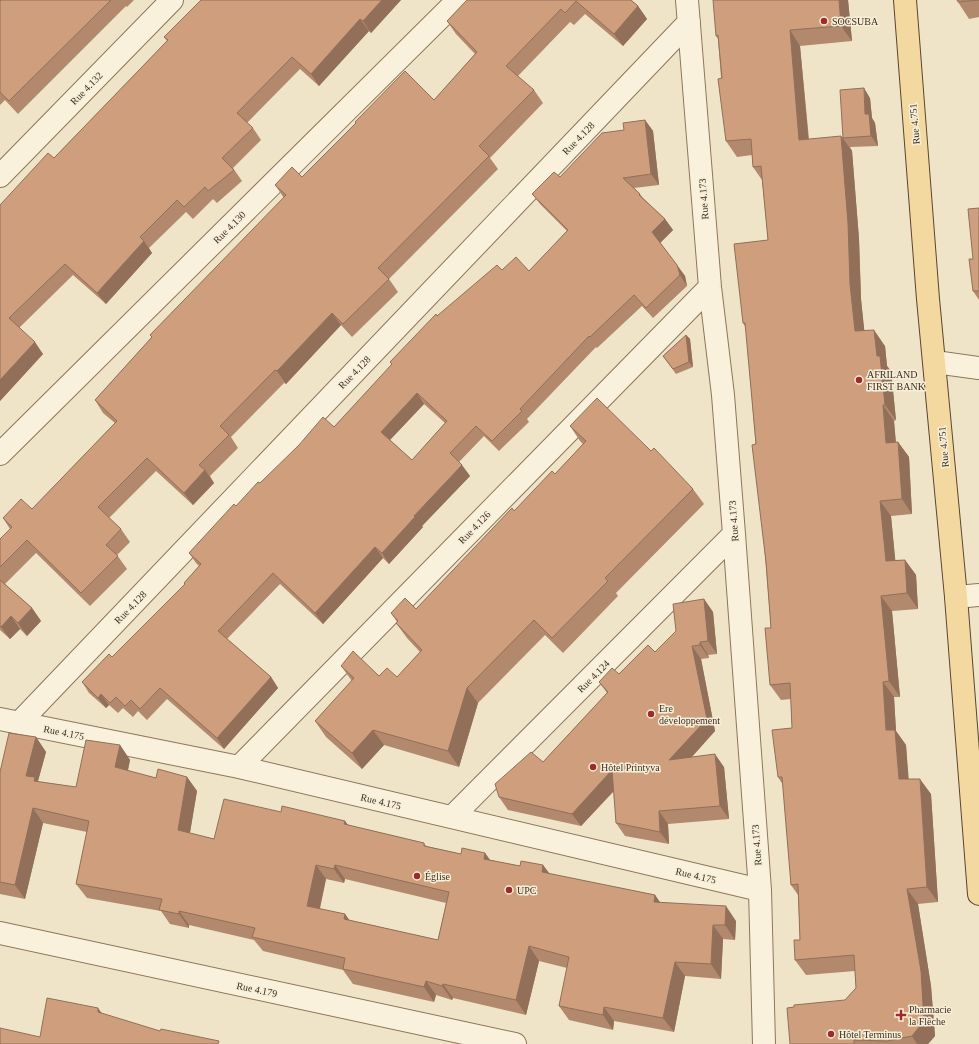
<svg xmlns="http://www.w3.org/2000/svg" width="979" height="1044" font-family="'Times New Roman',serif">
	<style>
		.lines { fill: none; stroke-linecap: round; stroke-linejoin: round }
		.minor-casing { stroke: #8d765c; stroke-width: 24 }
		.major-casing { stroke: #5b4430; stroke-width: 24 }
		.minor { stroke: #faf1dc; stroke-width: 22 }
		.major { stroke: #f3d9a0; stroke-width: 22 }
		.wall { fill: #b2896c; fill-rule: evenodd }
		.shaded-wall { fill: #916f58 }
		.building { fill: #cf9f7d; stroke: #916f58; fill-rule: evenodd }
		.poi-dot { fill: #9e2a2b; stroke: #f7eed8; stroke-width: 1.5 }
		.labels { text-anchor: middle; stroke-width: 3; stroke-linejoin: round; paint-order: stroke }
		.poi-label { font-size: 10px; fill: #3d2e20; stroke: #f7eed8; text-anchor: start }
		.street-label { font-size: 10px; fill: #3d2e20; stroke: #f7eed8 }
	</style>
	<rect width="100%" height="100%" fill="#f0e4c8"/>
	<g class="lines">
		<defs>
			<path id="minor" d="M687,0L710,287L723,395L734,534L760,890L764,1044
				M0,176L172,0
				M935,362L979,368
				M0,454L458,0
				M956,597L979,595
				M0,719L239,767L760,890
				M19,723L689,22
				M239,767L710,287
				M452,817L734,534
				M0,933L515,1044"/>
			<path id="major" d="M905,0L928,299L956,597L979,894"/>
		</defs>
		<use href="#minor" class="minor-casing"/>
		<use href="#major" class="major-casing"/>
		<use href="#minor" class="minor"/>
		<use href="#major" class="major"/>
	</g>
	<path class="wall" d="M1,0H134L127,7L126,6L18,114L5,100L0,105V1Z
		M401,0L371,33L369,31L319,86L300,69L247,123L253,128L261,140L233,168L242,181L217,203L213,199L193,219L186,212L149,248L152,253L106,304L73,275L19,328L43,354L0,401V205L54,158L167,41L164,37Z
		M467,0H631L638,6L647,19L623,46L585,14L574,25L570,22L518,76L534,90L543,103L490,158L498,169L389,279L398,292L352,337L341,325L286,384L284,383L231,437L238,448L210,476L214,483L193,505L156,471L109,518L121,529L130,542L117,555L127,569L90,606L36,553L5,584L32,608L41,621L27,636L20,629L10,639L0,630V539L10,529L3,518L32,509L115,423L103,413L95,400L152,337L150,335L284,198L275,185L302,177L434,100L475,54L456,34L447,21Z
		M848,0L852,41L800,46L809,139L843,137L870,98L872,118L875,123L878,146L850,147L852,151L859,239L861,299L864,331L885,346L887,366L891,371L896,420L894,421L896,442H898L909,457L912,514L891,516L895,560H905L916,575L918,609L892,611L900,697H894L896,731L906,745L908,779L931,794L938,902L918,904L931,986L935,1036L928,1044H790L845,1000L856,988L855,971L806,975L795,960L800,940L798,895L791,885L783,785L778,777L792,728L791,699L781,700L770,685L771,628L746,328L743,323L768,240L762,180L753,167L752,155L737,157L726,141L718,39L716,36Z
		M979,0V17L969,19L958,2Z
		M645,120L653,131L659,185L634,188L640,194L643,198L665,219L673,230L660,243L685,276L687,286L653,318L642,306L597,348L596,347L527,419L529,422L499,451L484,436L459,462L470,476L422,526L423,527L389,564L383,558L323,624L280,584L227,639L271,677L278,688L224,749L167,699L147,720L138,711L133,717L123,708L118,713L109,705L106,708L89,693L82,682L112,657L185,585L184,583L199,566L196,563L189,553L236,506L260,483L334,427L392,365L390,362L437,316L502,270L529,271L567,231L540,204L532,194L560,177L624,130ZM424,404L445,423L412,460L390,440Z
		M979,208V300L973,291V259Z
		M686,335L690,339L693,367L676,374L663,356Z
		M570,426L651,451L693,489L704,504L616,593L618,596L563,653L545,635L478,703L459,767L384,745L362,769L326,737L315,721L352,681L341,666L379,676L397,677L420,652L407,638L396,623L397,622L391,613L416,609L514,511L555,474L583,444L580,441Z
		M704,599L713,612L717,654L708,655L709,658L701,659L715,731L692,757L724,767L729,819L668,824L669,844L625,836L616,823L614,791L581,826L508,810L499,797L543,762L607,693L599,682L619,674L655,652L676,631Z
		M36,737L46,752L38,781L39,782L76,787L120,745L130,760L128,771L156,778L187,777L197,791L190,833L214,839L281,812L345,821L348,825L424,843L426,846L461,854L485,853L490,860L520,866L543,865L550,874L655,895L660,902L736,921L735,940L723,939L721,979L685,976L674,1032L614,1021L613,1030L569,1020L559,1006L567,968L539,961L526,1015L453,998L452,1000L436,995L434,1002L353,984L343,970L263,951L254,940L189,925V928L170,924L161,911L87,898L76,884L87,832L43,823L25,899L0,894V772ZM326,879L344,883L345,879L446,903L438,940L349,920L345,914L320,909Z"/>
	<path class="shaded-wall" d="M382,0H401L371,33L363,21Z
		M839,0H848L852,41L841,26Z
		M638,6L647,19L623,46L614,34Z
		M360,19L369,31L319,86L311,74Z
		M790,30L800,46L810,156L799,140Z
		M864,88L870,98L872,118L875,123L878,146L871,136L865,114Z
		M645,120L653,131L659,185L651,174Z
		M841,136L852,151L859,239L861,299L866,346L855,331L850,284Z
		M665,219L673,230L660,243L652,232Z
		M144,241L152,253L106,304L97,293Z
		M677,265L685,276L687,286L680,275Z
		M332,313L341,325L286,384L277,371Z
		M874,330L885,346L887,366L891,371L896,420L885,405L877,356Z
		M686,335L690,339L693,367L689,362Z
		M35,342L43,354L0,401V380Z
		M417,393L424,404L388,442L381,432Z
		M883,405L894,421L897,458L886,443Z
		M898,442L909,457L912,514L902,499Z
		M462,465L470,476L422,526L423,527L389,564L382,553L414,516Z
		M205,470L214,483L193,505L184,493Z
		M880,501L891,516L897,577L886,561Z
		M375,547L383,558L323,624L315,613Z
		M905,560L916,575L918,609L907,593Z
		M881,596L892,611L900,697L889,681Z
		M704,599L713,612L717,654L708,641Z
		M32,608L41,621L27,636L18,623Z
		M11,616L20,629L10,639L1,627Z
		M700,642L708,655L709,658L700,645Z
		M692,646L701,659L715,731L678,772L669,760Z
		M271,677L278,688L224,749L217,738Z
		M883,682L894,697L896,731L906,745L910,795L899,779L886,730Z
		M467,688L478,703L459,767L448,751Z
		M101,694L109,705L106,708L98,698Z
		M373,730L384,745L362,769L352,753Z
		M36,737L46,752L38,781L45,791L26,776Z
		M120,745L130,760L125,782L115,767Z
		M715,754L724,767L729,819L720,806Z
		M612,770L621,783L581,826L572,814Z
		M187,777L197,791L188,844L178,830Z
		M920,779L931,794L938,902L927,887Z
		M33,808L43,823L25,899L15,885Z
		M659,811L668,824L669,844L660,832Z
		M345,821L355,835L344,824Z
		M485,853L495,867L484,859Z
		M316,865L326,879L317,920L307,906Z
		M335,865L345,879L344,883L334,869Z
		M543,865L553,879L542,872Z
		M907,889L918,904L931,986L935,1036L928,1044H917L912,1036Z
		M655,895L665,910L654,902Z
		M726,906L736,921L735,940L725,925Z
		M179,911L189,925V928L179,914Z
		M345,914L355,928L344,919Z
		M713,925L723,939L721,979L711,964Z
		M529,946L539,961L526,1015L516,1000Z
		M675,962L685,976L674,1032L663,1018Z
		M426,981L436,995L434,1002L424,987Z
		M443,984L453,998L452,1000L442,986Z
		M604,1007L614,1021L613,1030L603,1015Z
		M98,1008L109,1023L98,1012Z"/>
	<path class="building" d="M1,0H111L9,101L0,92V1Z
		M201,0H382L363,21L360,19L311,74L292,57L237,113L253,128L222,158L234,170L208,191L205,187L184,207L177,200L140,237L144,241L97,293L65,264L9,318L35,342L0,380V205L48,153L54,158L168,40L164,37Z
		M467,0H631L638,6L614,34L576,1L565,13L561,9L506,66L534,90L479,146L489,156L378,268L389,279L343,324L332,313L277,371L275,370L220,426L229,435L199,465L205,470L184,493L147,458L98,507L121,529L106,545L118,556L81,593L27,540L0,567V539L12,527L3,518L21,499L32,509L117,421L95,400L152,337L150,335L286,195L275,185L292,167L302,177L356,123L355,122L405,71L434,100L477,52L447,21Z
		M713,0H839L841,26L790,30L799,140L841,136L848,223L850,284L855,331L874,330L877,356H880L885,405H883L886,443L898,442L902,499L880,501L886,561L905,560L907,593L881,596L889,681L883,682L886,730H895L899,779H920L927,887L907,889L921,971L924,1021L912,1036L887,1041L854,1040V1044H790L787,1008L794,1007V1005L845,1000L856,988L854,955L795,960L794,940H800L798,884L791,885L782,777H778L772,730L792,728L790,683L770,685L765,628H771L766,562L752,445L756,444L745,323H743L734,244L768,240L761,166L753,167L751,139L726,141L718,79L722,78L718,35L716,36Z
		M957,0H979L958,2Z
		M864,88L865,114H869L871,136L843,138L840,90Z
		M645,120L651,174L623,178L640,194L639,195L665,219L652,232L677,265L680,275L646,308L634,295L590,337L589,336L520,409L522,411L492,441L476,426L450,453L462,465L414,516L415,517L382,553L375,547L315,613L273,573L218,631L271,677L217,738L160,688L140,709L131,700L125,706L116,697L110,703L101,694L98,698L82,682L109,654L112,657L185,584L184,583L201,564L189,553L234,504L236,506L258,482L260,483L299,445L323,417L334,427L392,364L390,362L436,314L437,316L497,265L502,270L516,257L529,271L568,230L532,194L554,172L560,177L602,133L624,130L623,123ZM417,393L447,421L412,460L381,432Z
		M979,208V291H973L969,259H973L968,209Z
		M686,335L689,362L673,369L663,356Z
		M597,398L651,451L654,448L693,489L605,578L608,581L552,638L534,620L467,688L448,751L373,730L352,753L315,721L354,678L341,666L353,651L379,676L387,668L397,677L422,650L396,623L398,621L391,613L405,598L416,609L512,508L514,511L552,471L555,474L586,441L570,426Z
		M0,580L32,608L18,623L11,616L1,627L0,626Z
		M704,599L708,641L700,642V645L692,646L707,719L669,760L715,754L720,806L659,811L660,832L616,823L612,770L572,814L499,797L495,784L531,752L543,762L608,692L599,682L612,668L619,674L648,645L655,652L676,631L673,604Z
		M9,733L36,737L26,776L35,777L34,781L76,787L86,740L120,745L115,767L156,778L158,769L187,777L178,830L214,839L224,799L281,812L282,806L345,821L344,824L424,843V846L461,854L462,848L485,853L484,859L520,866L521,861L543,865L542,872L655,895L654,902L726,906L725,925H713L711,964L675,962L663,1018L604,1007L603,1015L559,1006L569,957L529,946L516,1000L443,984L442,986L426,981L424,987L343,969L345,958L252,937L255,928L179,911V914L159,910L162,899L76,884L89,821L33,808L15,885L0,882V772ZM316,865L334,869L335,865L449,892L438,940L344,919L345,914L307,906Z
		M47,998L98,1008V1012L160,1031L161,1029L219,1041L218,1044H0V1028L40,1037Z"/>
	<g class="poi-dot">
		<circle cx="824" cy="21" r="4"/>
		<circle cx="859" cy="380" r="4"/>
		<circle cx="651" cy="714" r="4"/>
		<circle cx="593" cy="767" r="4"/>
		<circle cx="417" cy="876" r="4"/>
		<circle cx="509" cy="890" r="4"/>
		<path d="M899 1009h4v4h4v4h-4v4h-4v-4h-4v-4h4z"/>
		<circle cx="831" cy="1034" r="4"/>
	</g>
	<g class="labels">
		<g class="poi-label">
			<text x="832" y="25">SOCSUBA</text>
			<text x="867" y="378">AFRILAND<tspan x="867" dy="12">FIRST BANK</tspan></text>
			<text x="659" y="712">Ere<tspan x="659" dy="12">développement</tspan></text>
			<text x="601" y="771">Hôtel Printyva</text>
			<text x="425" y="880">Église</text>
			<text x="517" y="894">UPC</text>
			<text x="909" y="1013">Pharmacie<tspan x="909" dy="12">la Flêche</tspan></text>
			<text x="839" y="1038">Hôtel Terminus</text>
		</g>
		<g class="street-label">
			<text transform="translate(86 88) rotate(-46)" y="4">Rue 4.132</text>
			<text transform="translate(914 124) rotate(-95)" y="4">Rue 4.751</text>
			<text transform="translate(578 138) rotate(-46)" y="4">Rue 4.128</text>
			<text transform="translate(703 199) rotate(-94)" y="4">Rue 4.173</text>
			<text transform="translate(229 227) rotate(-45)" y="4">Rue 4.130</text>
			<text transform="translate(354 372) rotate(-46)" y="4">Rue 4.128</text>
			<text transform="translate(943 447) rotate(-95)" y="4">Rue 4.751</text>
			<text transform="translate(733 521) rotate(-94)" y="4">Rue 4.173</text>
			<text transform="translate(474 527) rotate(-46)" y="4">Rue 4.126</text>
			<text transform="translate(130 607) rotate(-46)" y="4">Rue 4.128</text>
			<text transform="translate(593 676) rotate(-45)" y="4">Rue 4.124</text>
			<text transform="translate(64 732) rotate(11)" y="4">Rue 4.175</text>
			<text transform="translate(381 801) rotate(13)" y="4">Rue 4.175</text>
			<text transform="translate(756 845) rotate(-94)" y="4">Rue 4.173</text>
			<text transform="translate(696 875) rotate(13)" y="4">Rue 4.175</text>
			<text transform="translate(257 989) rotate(12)" y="4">Rue 4.179</text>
		</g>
	</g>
</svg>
